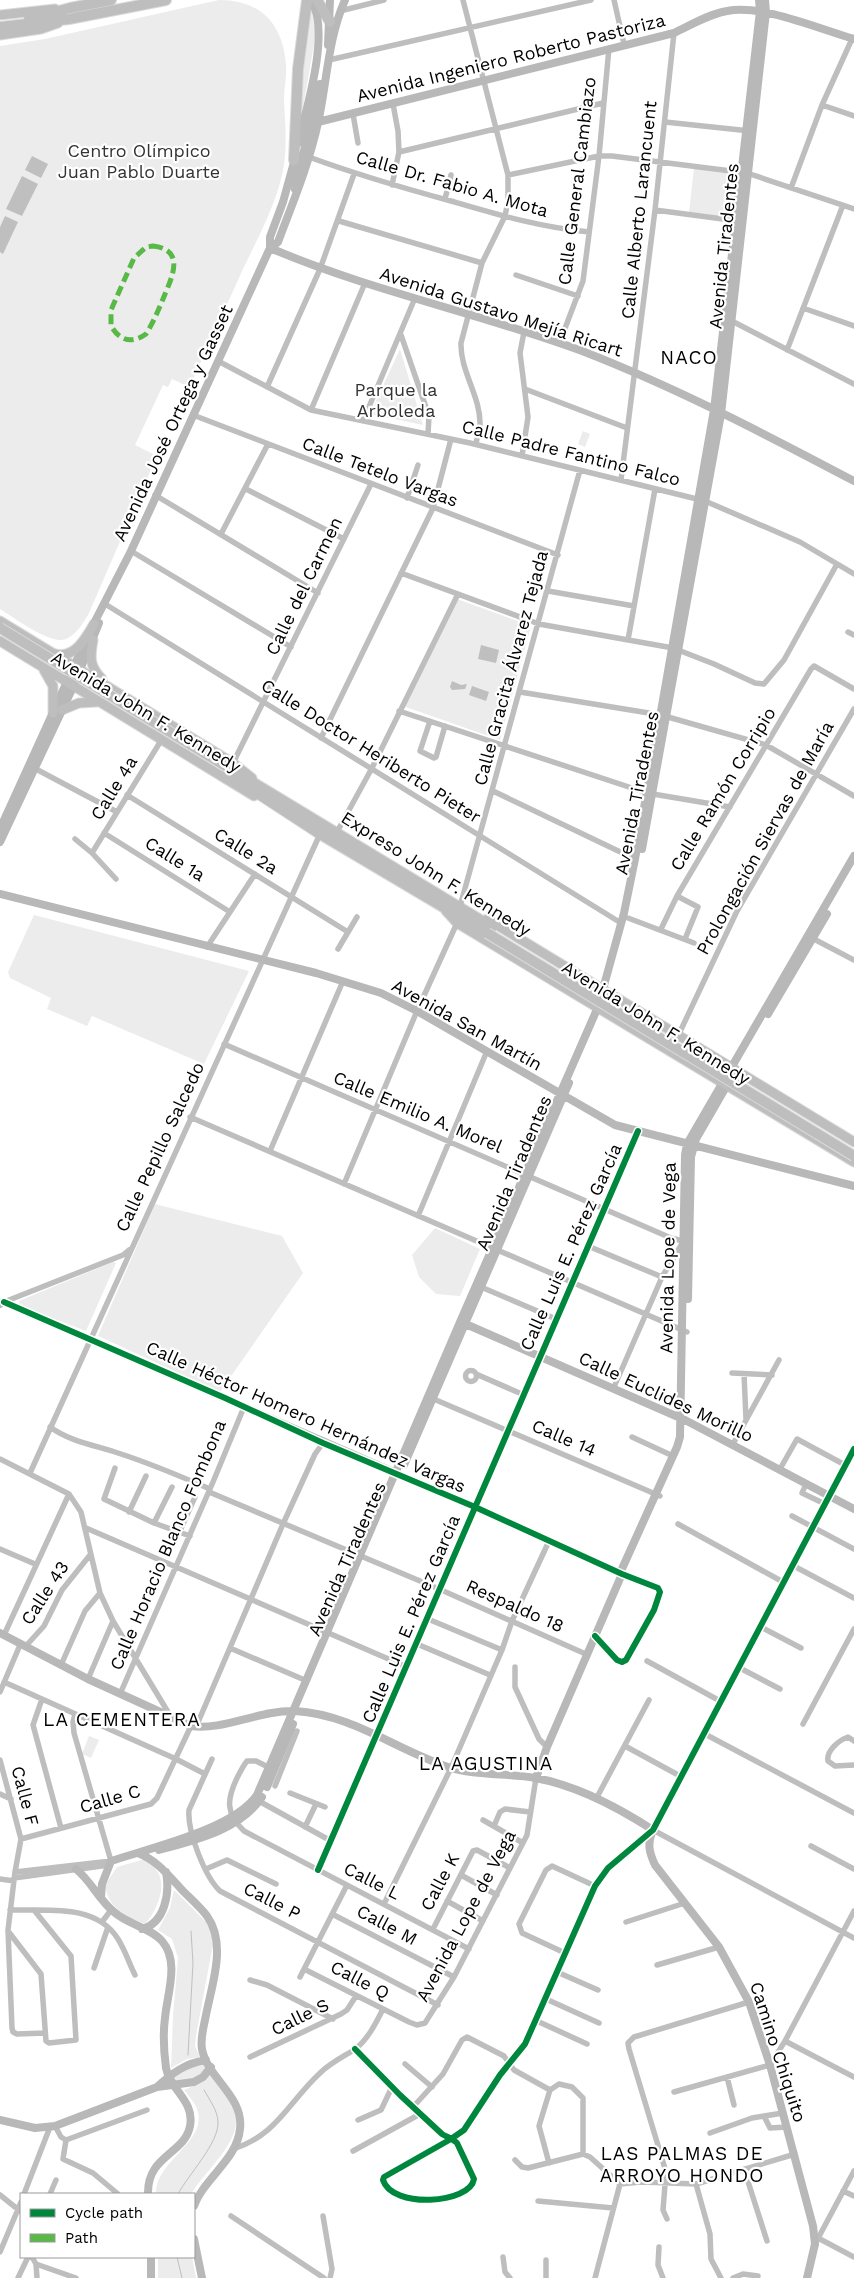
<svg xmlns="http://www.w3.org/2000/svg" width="854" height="2278" font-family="'Work Sans',sans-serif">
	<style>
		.green { fill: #ececec }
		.water { fill: #bfbfbf }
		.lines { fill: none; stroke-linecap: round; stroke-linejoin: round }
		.stream { stroke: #bfbfbf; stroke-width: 1 }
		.primary-casing { stroke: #dbdbdb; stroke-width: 11 }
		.highway-casing { stroke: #dbdbdb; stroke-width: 12 }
		.street { stroke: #bebebe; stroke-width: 5.5 }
		.secondary { stroke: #b8b8b8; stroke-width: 8 }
		.primary { stroke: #bebebe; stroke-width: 9 }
		.highway { stroke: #bebebe; stroke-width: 10 }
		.highway-bridge-casing { stroke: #dbdbdb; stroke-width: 12; stroke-linecap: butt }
		.highway-bridge { stroke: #bebebe; stroke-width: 10 }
		.quiet { stroke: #58b947; stroke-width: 5; stroke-dasharray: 10 5; stroke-linecap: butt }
		.cycleway-casing { stroke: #fff; stroke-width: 9 }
		.cycleway { stroke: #00873e; stroke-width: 6 }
		.labels { text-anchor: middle; stroke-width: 4.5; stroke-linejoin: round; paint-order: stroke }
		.street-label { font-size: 18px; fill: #000; stroke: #fff }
		.park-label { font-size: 18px; fill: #333; stroke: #fff }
		.neighbourhood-label { font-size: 19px; letter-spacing: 1px; fill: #000; stroke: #fff }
	</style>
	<rect width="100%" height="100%" fill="#fff"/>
	<path class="green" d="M219,0C261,0 283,24 286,65C287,76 284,88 284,99C285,125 288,149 282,175C275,206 257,240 243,269C225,308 208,348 189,387L172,379L168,387L163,385L135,445L157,456L89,613C84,622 76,635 66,639C52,646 13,617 0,609V46L45,39Z
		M311,9L316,33L299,131V91Z
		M694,168L739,174L732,218L689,212Z
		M400,349L423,425L370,414Z
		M583,431L590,434L585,447L578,444Z
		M457,599L531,626L500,740L403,706Z
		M34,915L249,971L204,1064L92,1016L87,1026L47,1009L51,998L10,978L8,972Z
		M155,1204L282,1236L303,1273L220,1392L98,1336Z
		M435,1228L480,1249L460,1296L436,1294L419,1277L412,1255Z
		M113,1262L116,1263L86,1331L20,1306L19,1301Z
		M89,1736L99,1740L91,1758L82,1754Z
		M145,1859C149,1863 154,1866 157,1871C168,1886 156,1912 145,1924C123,1916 109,1908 105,1885L117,1867Z
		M174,1890L210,1926L213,1944L196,2036L195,2046L200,2057L187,2059L171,2068L173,2016L178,1958L172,1939L158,1930L170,1908Z
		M204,2062L208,2068L196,2079L176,2083L172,2075Z
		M209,2074C218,2086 231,2099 235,2114C243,2140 203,2173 191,2194H156C155,2160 209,2142 197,2109C195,2103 188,2095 184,2090L198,2084Z
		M158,2257H192L196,2278H158Z"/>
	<path class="water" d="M32,156L48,164L41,178L25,170Z
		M22,176L38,184L22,216L6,209Z
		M5,216L18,222L3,254L0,252V227Z
		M481,645L499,650L496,663L478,659Z
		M452,681L461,685L467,684L465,689L452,690L450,687Z
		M472,686L489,692L486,701L469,695Z"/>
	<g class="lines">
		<path class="stream" d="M188,2055L193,1963L191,1931
			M178,2194C188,2175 219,2143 218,2122C218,2111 209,2099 204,2090
			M177,2257L182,2278"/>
		<defs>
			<path id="primary" d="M0,15L55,9
				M0,35L41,29L58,23
				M0,621L233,763L252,778
				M93,640C90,657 89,666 102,679
				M0,641L254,796
				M56,654C74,659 86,638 94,624
				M44,670L53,686V713
				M62,710L79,703L97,702
				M446,911L457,923L854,1162
				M487,919L854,1142"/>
			<path id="highway" d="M317,0L330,22
				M29,19L70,8L111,0
				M0,27L69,19L166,0
				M294,160L298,69L307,0
				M229,768L492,927
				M228,774L320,834L487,933"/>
		</defs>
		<use href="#primary" class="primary-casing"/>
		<use href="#highway" class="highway-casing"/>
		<path class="street" d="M463,0L508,175V201L505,216L482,263L461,343C460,371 481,397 480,425C479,431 477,438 476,444
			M614,0L624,44
			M340,11L384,0
			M329,60L591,0
			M822,105L854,116
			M353,114L358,143
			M665,122L750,131
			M399,152L603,103
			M309,157C355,174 403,188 451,201C499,215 539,227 589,232
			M508,175L599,156H612L747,173L854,209
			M392,185L399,152L398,131L393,104
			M791,188L822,105L852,39
			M445,199L451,175
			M655,210L738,221
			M339,221L482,263
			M516,275L578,296
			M803,308L854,326
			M728,319L854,384
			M401,335L429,416L428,434
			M559,344L583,281L599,156L609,48
			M787,350L843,205
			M218,361L311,410L470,443L705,501L800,542L854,574
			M267,387L320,269L354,174
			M525,389L627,428
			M311,410L365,283
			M193,415L558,555
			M363,421L415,298
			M522,456L528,417L520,353L524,332
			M621,480L655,210L674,33
			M246,489L344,539
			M155,495L318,593
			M407,498L418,465
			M221,534L268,444
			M131,551L291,647
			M401,573L539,624L673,648L714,664L755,683L764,684L784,660L837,564
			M548,591L634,606
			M105,604L621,923
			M848,632L854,635
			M628,640L655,489
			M520,692L661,715L766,745L854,796
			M399,711L647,793L730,807
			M430,721L420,751L434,758L436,757L445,726
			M321,738L433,508L451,439
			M233,763L371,484
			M34,768L117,812
			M493,791L635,859
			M127,795L348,932
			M337,832L372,768L458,594
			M104,833L230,912
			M75,839L92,853L116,879
			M92,853L162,739
			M677,896L698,907L685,939
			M461,903L580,470
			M628,918L694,943
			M661,929L677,896L811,669L814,666L854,689
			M810,937L854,960
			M207,947L255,874
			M338,949L357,917
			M678,1036L737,911L854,709
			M224,1044L671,1238L687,1242
			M190,1117L687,1332
			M270,1151L343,981
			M344,1184L417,1011L457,923
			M418,1216L487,1051
			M588,1246L662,1277
			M481,1287L556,1319
			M4,1302L123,1255L129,1250
			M465.5 1376a5.5 5.5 0 1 1 11 0a5.5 5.5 0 1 1-11 0Z
			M732,1373L772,1375
			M476,1374L524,1395
			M744,1374L746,1419
			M614,1387L662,1277L683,1242
			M429,1397L660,1496
			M50,1427C71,1442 94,1445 118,1453C149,1463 180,1476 210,1489
			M632,1437L673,1456
			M733,1444L779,1360
			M0,1459L69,1494L81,1512L100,1593L113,1621L171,1717
			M115,1468L104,1499L154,1523L190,1536
			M780,1469L797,1439L845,1465
			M30,1473L320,834
			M400,1475L622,1574L658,1588L660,1592L654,1610L626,1660L622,1662L617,1660L595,1636
			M806,1484L802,1493L825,1504
			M209,1492L439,1589L588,1655
			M129,1512L146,1476
			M792,1516L854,1549
			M154,1523L172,1487
			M678,1524L783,1582
			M86,1528L407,1667
			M179,1533L195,1497
			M0,1549L35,1564
			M792,1565L854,1598
			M428,1619L502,1650
			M759,1626L801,1648
			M4,1635L69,1494
			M417,1644L490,1675
			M25,1647L44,1626L62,1590L90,1555
			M230,1648L307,1681
			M647,1661L720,1701
			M61,1665L85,1611L100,1593
			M515,1667V1687L539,1739L547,1747
			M738,1667L780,1689
			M88,1679L113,1621
			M4,1682L176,1759L205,1774
			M0,1692L20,1645
			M120,1694L213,1482L244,1407
			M42,1699L33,1725L61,1828
			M803,1724L854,1629
			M196,1727L283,1524L315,1454L323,1443
			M703,1733L854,1813
			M854,1741L848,1737C839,1740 826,1751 828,1761L835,1766L854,1765
			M625,1746L680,1776
			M212,1759L189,1810C187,1831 205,1877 220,1891L438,2005
			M0,1760L21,1839L15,1872L8,1930L12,2028L13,2032L17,2034L45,2033
			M272,1769L256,1761H247C243,1766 240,1772 237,1778C227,1799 225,1813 244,1831L469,1949
			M275,1786L297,1731
			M290,1793L325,1807
			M0,1794L11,1799
			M596,1799L649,1700
			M257,1800L331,1841
			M483,1820L523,1843
			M494,1826L500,1812L505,1809L530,1812
			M305,1827L316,1804
			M653,1830L854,1938
			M21,1839L151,1804L157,1798L191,1726
			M811,1846L854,1869
			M206,1869L227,1860L276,1884
			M318,1870L638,1131
			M15,1872L111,1861L74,1733L73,1722L75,1714
			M461,1875L497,1895
			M14,1878L109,1865
			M0,1879L14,1881
			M447,1901L483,1921
			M384,1904L451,1768L502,1650L512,1621L549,1541
			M10,1910C46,1911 96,1903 118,1939C125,1950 129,1963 135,1975
			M332,1914L454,1977
			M102,1922L111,1910
			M626,1922L685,1903
			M433,1929L473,1851L477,1850L510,1868
			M8,1931L41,1974L46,2041L49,2043L76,2040L71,1956L34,1910
			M565,1953L522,1933L519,1924L546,1870L552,1866L595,1886
			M657,1965L719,1947
			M94,1968L108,1927
			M304,1969L409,2022L417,2025L425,2023L454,1977L527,1835L536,1778
			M557,1972L598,1990
			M300,1977L347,1885
			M250,1980L267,1985L333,2019
			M546,1999L599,2023
			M537,2021L587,2044
			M785,2041L854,2077
			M355,2049L400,2095L442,2134C447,2137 453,2139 457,2143L474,2179C470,2204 392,2209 383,2180L384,2177L451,2139L464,2130L500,2075L525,2044L595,1886L608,1868L653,1830L854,1449
			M250,2057L341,2014L347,2010L356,1996
			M405,2064L432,2087
			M727,2077L734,2105
			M674,2092L770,2065L785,2041L854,1911
			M413,2107L443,2074L462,2040L467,2037L504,2056L514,2070L550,2090
			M765,2118L770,2128L787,2127
			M358,2120L381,2110L392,2087
			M55,2126L61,2137L66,2140
			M710,2133L752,2118L783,2113
			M66,2140L147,2110
			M66,2140L63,2159L93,2173L118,2194
			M233,2149C276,2136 289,2102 319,2074C330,2063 341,2058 354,2050C367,2041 376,2023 383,2009
			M353,2151L420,2114
			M515,2160L522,2167L528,2168L583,2154L590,2157L620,2184L641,2182L696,2184L795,2154
			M549,2163L539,2126L550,2090L559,2084L572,2087L583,2098V2154
			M744,2169L767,2241
			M696,2184L710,2234L711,2259L721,2278
			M843,2191L854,2196
			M24,2194L50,2127
			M50,2194L56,2180
			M0,2195L20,2211
			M538,2201L613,2208
			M231,2216L324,2278
			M323,2216L332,2269L330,2278
			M667,2219L663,2210L666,2172L629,2049L628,2043L634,2037L749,2002
			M818,2238L854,2257
			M815,2244L854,2171
			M659,2247L658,2265L663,2278
			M0,2252L21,2202
			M32,2257L36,2264L76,2278
			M503,2257L505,2272L510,2278
			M546,2260V2278
			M36,2264L37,2278
			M18,2278L28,2257
			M595,2278L620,2184
			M733,2278L743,2274L758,2276"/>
		<path class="secondary" d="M328,45L330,0
			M318,122L674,33C691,25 709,14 727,11C762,4 819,29 854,39
			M298,143C306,111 332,27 310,0
			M295,189L320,84
			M270,248C371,291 479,313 582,351C675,387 765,434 854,481
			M270,248V237L283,202L296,155
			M91,629L131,551L270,248L278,242C293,202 309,164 318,123C327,82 328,38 345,0
			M0,829L86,640
			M0,842L73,687L99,623
			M642,849L721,414L766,12L765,0
			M0,894L316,973L381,993L417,1011L615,1125L854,1186
			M768,1014L827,914
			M688,1299L691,1157L696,1139L730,1080
			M0,1304L4,1302L398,1474
			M461,1322L685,1420L854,1509
			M404,1465L569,1083
			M0,1633L88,1679L191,1726C222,1731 260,1710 295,1711C351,1714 397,1750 448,1767C474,1776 508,1773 535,1778C576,1785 619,1808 653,1830C647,1844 649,1852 655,1865L719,1947L749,2002L770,2065L813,2226L815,2244L807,2278
			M536,1778L547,1747L622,1574L621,1571L677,1447L680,1437L685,1155L687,1144L854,856
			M267,1787L293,1724
			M159,1850C195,1840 240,1830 262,1797
			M138,1853C158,1861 169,1876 183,1891C191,1899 200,1907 207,1916C227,1944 212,1984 206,2015C204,2026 200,2038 202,2049C207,2078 244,2096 240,2129C237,2160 204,2178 194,2206
			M76,1869C91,1881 99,1900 114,1912C127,1924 151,1928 162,1941C180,1962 167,1994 165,2018C163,2033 164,2053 166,2068C170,2090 195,2101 190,2126C185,2154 147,2155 148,2194
			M101,1897L102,1884L111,1861C150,1848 234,1829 257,1795L460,1322L598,1007L624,913L635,859L714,410L760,11L759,0
			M142,1929C165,1923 170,1893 166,1872
			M157,2087C172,2073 186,2063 206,2060
			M0,2120L35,2128L55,2126L157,2087L194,2082L203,2077L211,2067
			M194,2239L202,2278
			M151,2257V2278"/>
		<use href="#primary" class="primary"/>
		<use href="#highway" class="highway"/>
		<defs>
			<path id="highway-bridge" d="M0,628L229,768
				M487,933L854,1156"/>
		</defs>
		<use href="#highway-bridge" class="highway-bridge-casing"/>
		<use href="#highway-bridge" class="highway-bridge"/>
		<path class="quiet" d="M153,246C187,250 171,279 163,299C158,311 153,323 146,334C132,344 120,341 111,326V310L134,258L146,247Z"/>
		<defs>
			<path id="cycleway" d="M4,1302L225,1398L323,1443L475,1507L622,1574L658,1588L660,1592L654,1610L626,1660L622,1662L617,1660L595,1636
				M318,1870L638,1131
				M355,2049L400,2095L442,2134C447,2137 453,2139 457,2143L474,2179C470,2204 392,2209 383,2180L384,2177L451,2139L464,2130L500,2075L525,2044L595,1886L608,1868L653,1830L854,1449"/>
		</defs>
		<use href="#cycleway" class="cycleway-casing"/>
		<use href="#cycleway" class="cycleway"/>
	</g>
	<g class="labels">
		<g class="street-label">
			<text transform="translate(511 58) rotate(-14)" y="6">Avenida Ingeniero Roberto Pastoriza</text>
			<text transform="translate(577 181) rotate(-83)" y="6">Calle General Cambiazo</text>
			<text transform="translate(452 184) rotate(16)" y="6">Calle Dr. Fabio A. Mota</text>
			<text transform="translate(639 210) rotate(-84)" y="6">Calle Alberto Larancuent</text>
			<text transform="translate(724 246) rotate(-84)" y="6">Avenida Tiradentes</text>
			<text transform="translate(501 312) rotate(18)" y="6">Avenida Gustavo Mejía Ricart</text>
			<text transform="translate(173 423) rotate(-65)" y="6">Avenida José Ortega y Gasset</text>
			<text transform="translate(571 453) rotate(14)" y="6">Calle Padre Fantino Falco</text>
			<text transform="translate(380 472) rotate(21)" y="6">Calle Tetelo Vargas</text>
			<text transform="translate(304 586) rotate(-64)" y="6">Calle del Carmen</text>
			<text transform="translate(511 668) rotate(-75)" y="6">Calle Gracita Álvarez Tejada</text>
			<text transform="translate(146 712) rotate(31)" y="6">Avenida John F. Kennedy</text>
			<text transform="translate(371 751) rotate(32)" y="6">Calle Doctor Heriberto Pieter</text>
			<text transform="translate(114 788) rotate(-58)" y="6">Calle 4a</text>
			<text transform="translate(723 789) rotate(-59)" y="6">Calle Ramón Corripio</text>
			<text transform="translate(637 793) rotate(-79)" y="6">Avenida Tiradentes</text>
			<text transform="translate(765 838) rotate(-61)" y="6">Prolongación Siervas de María</text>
			<text transform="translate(246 851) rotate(32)" y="6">Calle 2a</text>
			<text transform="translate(175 859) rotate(32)" y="6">Calle 1a</text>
			<text transform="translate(436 874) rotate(32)" y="6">Expreso John F. Kennedy</text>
			<text transform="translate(656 1023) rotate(32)" y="6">Avenida John F. Kennedy</text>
			<text transform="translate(467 1025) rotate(29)" y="6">Avenida San Martín</text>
			<text transform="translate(418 1112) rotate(23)" y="6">Calle Emilio A. Morel</text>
			<text transform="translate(160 1147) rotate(-65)" y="6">Calle Pepillo Salcedo</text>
			<text transform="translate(514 1173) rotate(-67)" y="6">Avenida Tiradentes</text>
			<text transform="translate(571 1247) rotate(-66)" y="6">Calle Luis E. Pérez García</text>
			<text transform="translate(668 1258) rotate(-89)" y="6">Avenida Lope de Vega</text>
			<text transform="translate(666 1397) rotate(25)" y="6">Calle Euclides Morillo</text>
			<text transform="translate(306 1417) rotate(24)" y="6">Calle Héctor Homero Hernández Vargas</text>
			<text transform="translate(564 1438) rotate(23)" y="6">Calle 14</text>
			<text transform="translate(168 1545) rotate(-67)" y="6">Calle Horacio Blanco Fombona</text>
			<text transform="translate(347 1559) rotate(-66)" y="6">Avenida Tiradentes</text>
			<text transform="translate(45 1593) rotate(-57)" y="6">Calle 43</text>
			<text transform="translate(515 1606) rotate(24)" y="6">Respaldo 18</text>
			<text transform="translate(411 1619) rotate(-67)" y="6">Calle Luis E. Pérez García</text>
			<text transform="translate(25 1796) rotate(75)" y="6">Calle F</text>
			<text transform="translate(110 1799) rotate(-16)" y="6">Calle C</text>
			<text transform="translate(372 1881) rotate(27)" y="6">Calle L</text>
			<text transform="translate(440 1882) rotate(-62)" y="6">Calle K</text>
			<text transform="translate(272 1901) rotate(27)" y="6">Calle P</text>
			<text transform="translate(466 1916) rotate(-62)" y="6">Avenida Lope de Vega</text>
			<text transform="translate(387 1925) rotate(28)" y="6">Calle M</text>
			<text transform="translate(360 1980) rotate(27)" y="6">Calle Q</text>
			<text transform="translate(300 2017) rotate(-26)" y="6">Calle S</text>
			<text transform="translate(778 2052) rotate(72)" y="6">Camino Chiquito</text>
		</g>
		<g class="park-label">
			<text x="139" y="157">Centro Olímpico<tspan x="139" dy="21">Juan Pablo Duarte</tspan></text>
			<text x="396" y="396">Parque la<tspan x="396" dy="21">Arboleda</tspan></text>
		</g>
		<g class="neighbourhood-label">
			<text x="689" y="364">NACO</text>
			<text x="122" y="1726">LA CEMENTERA</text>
			<text x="486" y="1770">LA AGUSTINA</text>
			<text x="682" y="2160">LAS PALMAS DE<tspan x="682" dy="22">ARROYO HONDO</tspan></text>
		</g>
	</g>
	<rect x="20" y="2193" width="175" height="65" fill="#ffffff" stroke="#999999"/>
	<rect x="30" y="2209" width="25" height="8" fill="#00873e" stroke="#999999"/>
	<text x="65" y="2218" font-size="15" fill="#000000">Cycle path</text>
	<rect x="30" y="2234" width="25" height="8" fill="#58b947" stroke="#999999"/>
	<text x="65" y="2243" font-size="15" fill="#000000">Path</text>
</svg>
